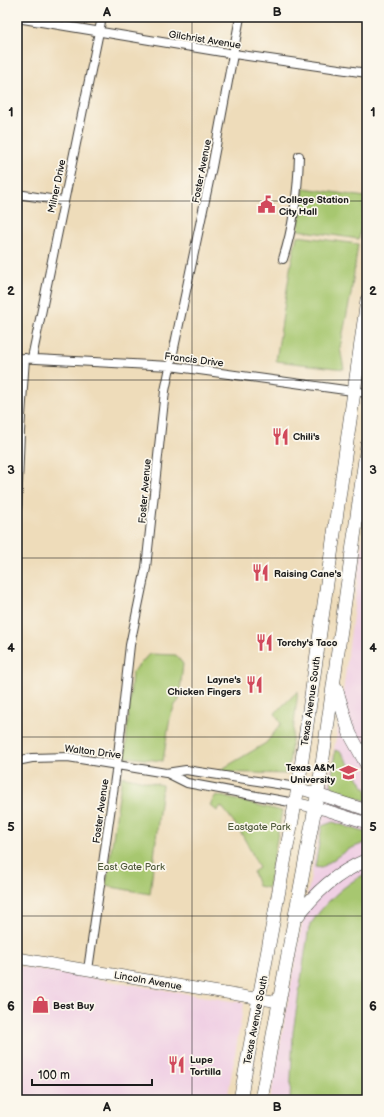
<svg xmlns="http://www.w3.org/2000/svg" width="384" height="1117" font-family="'Balsamiq Sans',sans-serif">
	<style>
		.built { fill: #f0d0e4 }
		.green { fill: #a7c76f; stroke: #627246 }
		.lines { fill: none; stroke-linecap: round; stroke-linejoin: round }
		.street-casing { stroke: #3c3934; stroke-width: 10 }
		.secondary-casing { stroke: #3c3934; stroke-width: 12 }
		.primary-casing { stroke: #3c3934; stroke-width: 14 }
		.street { stroke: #fff; stroke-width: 8 }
		.secondary { stroke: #fff; stroke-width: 11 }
		.primary { stroke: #fff; stroke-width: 13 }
		.grid { fill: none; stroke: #1c1c1c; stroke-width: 1; stroke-opacity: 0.55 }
		.labels { text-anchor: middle; stroke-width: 3.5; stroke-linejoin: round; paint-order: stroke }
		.street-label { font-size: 10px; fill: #1c1c1c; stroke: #fbf7ec }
		.poi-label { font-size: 10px; font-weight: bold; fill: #1c1c1c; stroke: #fbf7ec; text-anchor: start }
		.park-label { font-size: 10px; fill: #4d5839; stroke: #fbf7ec }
		.neatline { fill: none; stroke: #1c1c1c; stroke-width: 1.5 }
		.grid-label { font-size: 13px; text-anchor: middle; font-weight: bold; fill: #1c1c1c }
	</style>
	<rect width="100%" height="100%" fill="#fbf7ec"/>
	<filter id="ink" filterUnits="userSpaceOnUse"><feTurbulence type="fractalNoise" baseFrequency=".025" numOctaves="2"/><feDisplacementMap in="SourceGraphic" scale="8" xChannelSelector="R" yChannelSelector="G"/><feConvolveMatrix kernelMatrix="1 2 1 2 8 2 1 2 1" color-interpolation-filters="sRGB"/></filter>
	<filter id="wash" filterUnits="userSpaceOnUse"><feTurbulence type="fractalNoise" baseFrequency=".012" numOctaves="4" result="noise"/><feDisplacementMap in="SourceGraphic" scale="16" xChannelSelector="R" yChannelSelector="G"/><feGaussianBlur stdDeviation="0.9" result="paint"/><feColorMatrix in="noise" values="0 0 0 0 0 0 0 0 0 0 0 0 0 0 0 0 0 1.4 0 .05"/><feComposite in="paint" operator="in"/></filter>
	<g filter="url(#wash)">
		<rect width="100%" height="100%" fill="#eedcba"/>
		<path class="built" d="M367,508V1100H270L339,722Z
			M17,966L244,1003L227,1100H17Z"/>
		<path class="green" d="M304,188L365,197L359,239L298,230Z
			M297,236L358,244L351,294L340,348L344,369L276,361L291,263Z
			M149,654L176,655L183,664L179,700L175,705L170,718L163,761L125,757L132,673Z
			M298,691L288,774L217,772L266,743L281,724L275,713Z
			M335,750L341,752L367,791V801L337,792L331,785Z
			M122,776L162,785L150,894L106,886Z
			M216,795L282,811L268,888L258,886L253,872L259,868C249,846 238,825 221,806L217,811L210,805Z
			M333,822L367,833V842L347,850L321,868L315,867L322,826Z
			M367,873V1100H290L293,1032L309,927C322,905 344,884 367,873Z"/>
	</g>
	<g filter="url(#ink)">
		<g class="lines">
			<defs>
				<path id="street" d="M17,18L234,54L367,73
					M17,194L63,201
					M283,259C294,225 298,192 299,156
					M17,358L170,366L367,393
					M32,358L102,17
					M17,511L20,431L25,358
					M17,761L32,758L68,757L166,773L186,770L290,786L298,788
					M167,773L187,783L295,803
					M88,970L117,764L130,645L146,568L165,391L212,167L240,17"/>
				<path id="secondary" d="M298,788L367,810
					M295,803L326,810L367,823
					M17,958L279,1002"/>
				<path id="primary" d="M336,688L350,734L367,765
					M295,919C315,893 336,873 367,860
					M240,1100L298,788L367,300
					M261,1100L319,786L367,445"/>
			</defs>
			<use href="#street" class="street-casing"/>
			<use href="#secondary" class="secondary-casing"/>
			<use href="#primary" class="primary-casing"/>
			<use href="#street" class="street"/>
			<use href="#secondary" class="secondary"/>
			<use href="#primary" class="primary"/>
		</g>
	</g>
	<path class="grid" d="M192,17V1100M17,201H367M17,380H367M17,558H367M17,737H367M17,916H367"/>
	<defs>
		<symbol id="civic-bare" viewBox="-9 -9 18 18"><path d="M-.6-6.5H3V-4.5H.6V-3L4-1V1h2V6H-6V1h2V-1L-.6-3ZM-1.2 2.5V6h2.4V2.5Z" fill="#d1495b" stroke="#fbf7ec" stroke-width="2.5" paint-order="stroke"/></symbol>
		<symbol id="restaurant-bare" viewBox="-9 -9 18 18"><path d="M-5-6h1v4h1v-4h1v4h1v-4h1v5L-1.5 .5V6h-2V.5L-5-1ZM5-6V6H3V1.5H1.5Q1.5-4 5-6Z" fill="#d1495b" stroke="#fbf7ec" stroke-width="2.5" paint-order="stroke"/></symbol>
		<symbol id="university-bare" viewBox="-9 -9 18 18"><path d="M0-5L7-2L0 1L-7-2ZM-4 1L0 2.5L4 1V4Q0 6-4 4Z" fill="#d1495b" stroke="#fbf7ec" stroke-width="2.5" paint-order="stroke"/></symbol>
		<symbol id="shop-bare" viewBox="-9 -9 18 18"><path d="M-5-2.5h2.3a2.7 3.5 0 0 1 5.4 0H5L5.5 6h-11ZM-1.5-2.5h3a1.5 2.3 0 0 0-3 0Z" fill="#d1495b" stroke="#fbf7ec" stroke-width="2.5" paint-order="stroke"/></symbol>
	</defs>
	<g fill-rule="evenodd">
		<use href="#civic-bare" x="254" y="192" width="25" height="25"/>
		<use href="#restaurant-bare" x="268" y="424" width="25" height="25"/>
		<use href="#restaurant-bare" x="248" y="560" width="25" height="25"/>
		<use href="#restaurant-bare" x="252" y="630" width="25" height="25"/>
		<use href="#restaurant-bare" x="242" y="672" width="25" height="25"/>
		<use href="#university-bare" x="336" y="760" width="25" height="25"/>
		<use href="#shop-bare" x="28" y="992" width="25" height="25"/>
		<use href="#restaurant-bare" x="164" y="1052" width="25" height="25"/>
	</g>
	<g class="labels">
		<g class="street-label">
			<text transform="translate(205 39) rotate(9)" y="4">Gilchrist Avenue</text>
			<text transform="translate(201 171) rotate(-79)" y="4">Foster Avenue</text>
			<text transform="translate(56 186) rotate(-78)" y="4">Milner Drive</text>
			<text transform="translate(194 359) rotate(7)" y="4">Francis Drive</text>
			<text transform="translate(144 491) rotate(-85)" y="4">Foster Avenue</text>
			<text transform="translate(310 701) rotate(-82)" y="4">Texas Avenue South</text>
			<text transform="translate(93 751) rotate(7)" y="4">Walton Drive</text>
			<text transform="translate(100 811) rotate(-82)" y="4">Foster Avenue</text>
			<text transform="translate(148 980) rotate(10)" y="4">Lincoln Avenue</text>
			<text transform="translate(255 1020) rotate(-79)" y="4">Texas Avenue South</text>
		</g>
		<g class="poi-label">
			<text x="279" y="203">College Station<tspan x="279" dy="12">City Hall</tspan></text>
			<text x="293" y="440">Chili's</text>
			<text x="274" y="577">Raising Cane's</text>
			<text x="277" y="646">Torchy's Taco</text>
			<text x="241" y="683" text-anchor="end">Layne's<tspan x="241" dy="12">Chicken Fingers</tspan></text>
			<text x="335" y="771" text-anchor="end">Texas A&amp;M<tspan x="335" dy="12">University</tspan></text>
			<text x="53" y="1009">Best Buy</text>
			<text x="190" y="1063">Lupe<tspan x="190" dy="12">Tortilla</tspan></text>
		</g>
		<g class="park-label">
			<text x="259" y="830">Eastgate Park</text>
			<text x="131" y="870">East Gate Park</text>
		</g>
	</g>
	<rect width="384" height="1117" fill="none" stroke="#fbf7ec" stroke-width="44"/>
	<path d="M32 1079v6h120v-6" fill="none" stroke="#1c1c1c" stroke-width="2"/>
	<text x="38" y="1079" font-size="12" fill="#1c1c1c" stroke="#fbf7ec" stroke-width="3" paint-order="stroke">100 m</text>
	<rect x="22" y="22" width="340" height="1073" class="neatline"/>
	<g class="grid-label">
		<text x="107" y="16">A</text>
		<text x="277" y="16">B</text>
		<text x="11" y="116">1</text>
		<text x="373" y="116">1</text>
		<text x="11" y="295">2</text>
		<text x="373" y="295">2</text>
		<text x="11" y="474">3</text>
		<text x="373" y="474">3</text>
		<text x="11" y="652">4</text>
		<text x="373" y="652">4</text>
		<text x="11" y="831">5</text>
		<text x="373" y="831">5</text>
		<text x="11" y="1010">6</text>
		<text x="373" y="1010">6</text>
		<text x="107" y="1111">A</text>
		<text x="277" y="1111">B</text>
	</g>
</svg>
